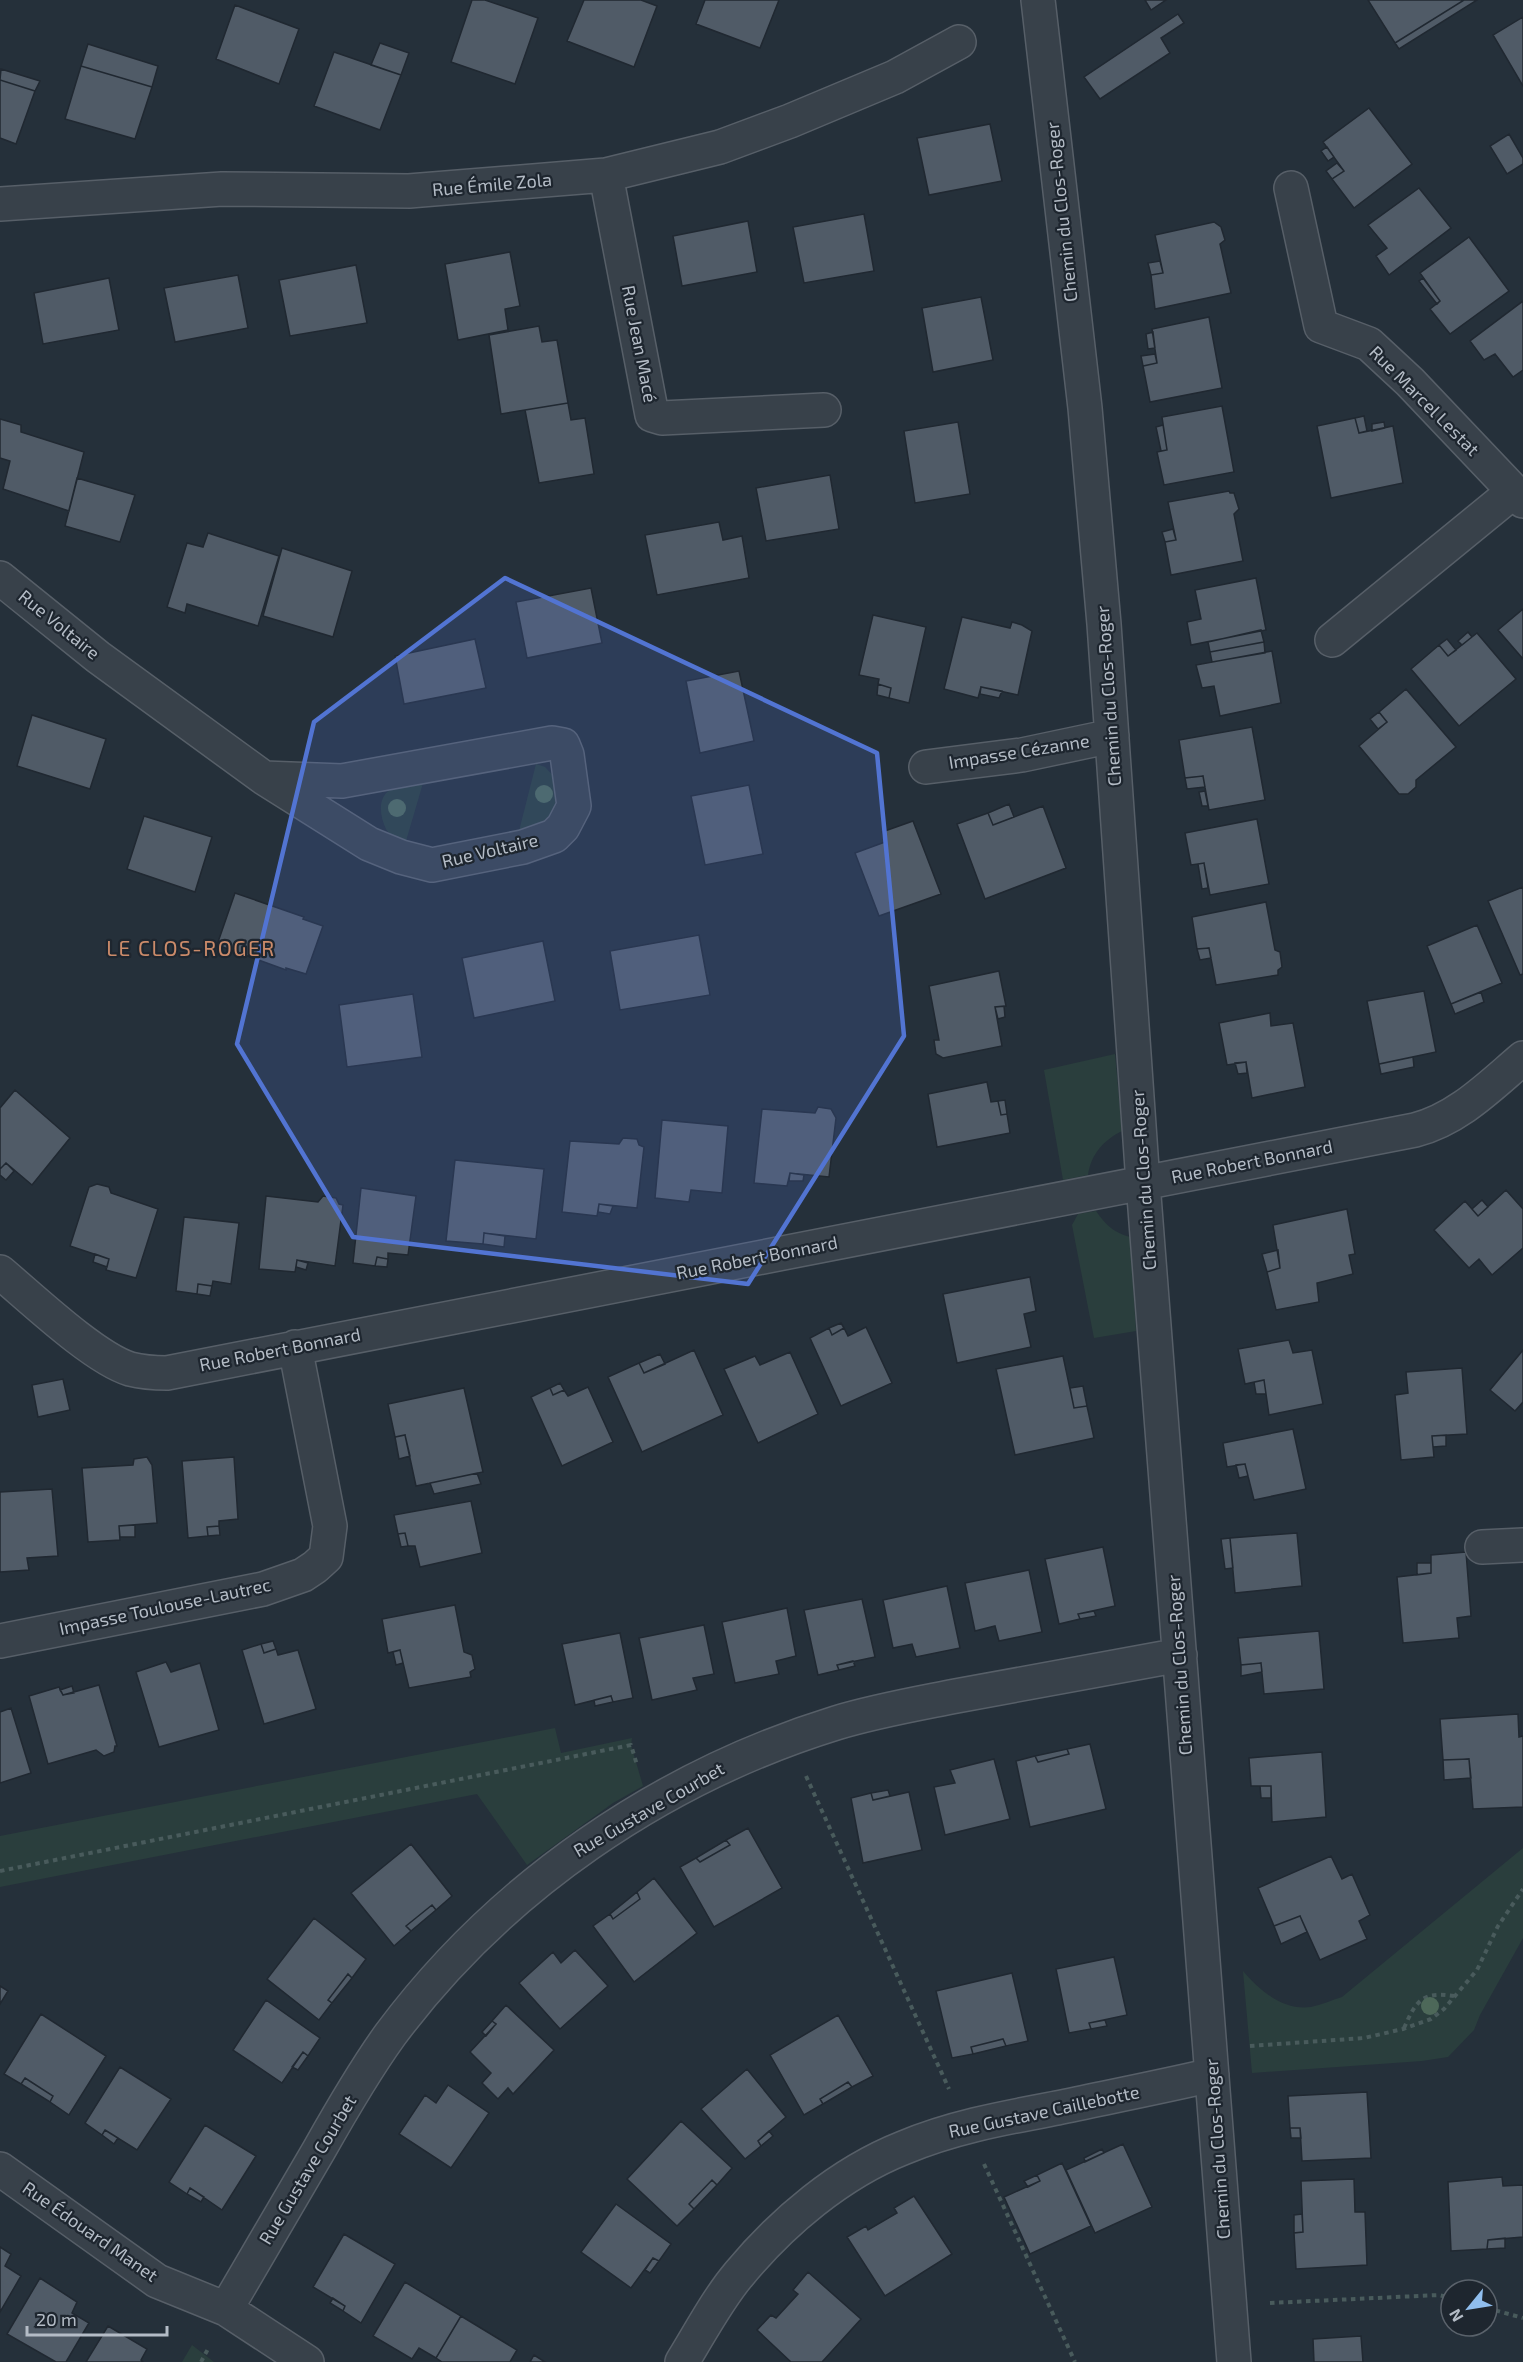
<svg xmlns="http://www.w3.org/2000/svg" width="1523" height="2362" font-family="'Exo 2',sans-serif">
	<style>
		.green { fill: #2a3e3d }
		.building { fill: #505b67; stroke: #202831; stroke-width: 1.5 }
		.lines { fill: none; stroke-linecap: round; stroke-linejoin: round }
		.minor-casing { stroke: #575f68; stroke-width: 36 }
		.path { stroke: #495b5c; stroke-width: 4; stroke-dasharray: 4.5 4.5; stroke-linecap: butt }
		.minor { stroke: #38414a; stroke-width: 33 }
		.tree { fill: #4d6859 }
		.marked { fill: #5274d2; fill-opacity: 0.2; stroke: #5274d2; stroke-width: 4.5; stroke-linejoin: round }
		.labels { text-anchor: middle; stroke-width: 4.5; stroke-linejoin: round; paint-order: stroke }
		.street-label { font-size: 18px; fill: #b4bcc6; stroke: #1e262f }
		.quarter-label { font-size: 21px; letter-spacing: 1.5px; fill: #cb8b6a; stroke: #1e262f }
	</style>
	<rect width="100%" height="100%" fill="#25303a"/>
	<path class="green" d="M536,764L545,767L559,782C557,811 549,825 519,831Z
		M423,783L406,841C398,839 390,836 386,829C380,817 377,798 390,790C398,785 413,785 423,783Z
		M1115,1054L1122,1131C1104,1140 1091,1154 1088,1175L1063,1180L1044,1070Z
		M1096,1211C1105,1224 1114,1233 1130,1237L1136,1331L1094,1338L1072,1225L1078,1214Z
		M555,1728L561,1753L632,1738L631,1745L643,1786L613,1803L527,1865L477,1794L0,1887V1836Z
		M1523,1848V1938L1480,2015L1474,2030L1448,2057L1422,2061L1252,2073L1243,1971C1259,1990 1283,2011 1311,2007C1321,2005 1332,2000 1342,1997Z
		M192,2345L214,2362H182Z"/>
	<path class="building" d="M472,0H485L538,18L515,84L451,62Z
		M584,0H641L657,6L634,67L567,41Z
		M705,0H779L760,48L696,24Z
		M1145,0H1166L1151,10Z
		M1368,0H1464L1395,43Z
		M1464,0H1477L1399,49L1395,43Z
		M235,5L299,29L279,84L216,59Z
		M1178,14L1184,23L1161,38L1170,53L1100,99L1084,77Z
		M1523,17V86L1493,35Z
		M380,43L409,53L401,75L371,65Z
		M88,44L158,66L152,87L81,66Z
		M334,52L401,75L380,130L314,106Z
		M81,66L152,87L135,139L65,119Z
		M1,69L40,81L35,91L0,80Z
		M0,80L35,91L16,144L0,138Z
		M1369,108L1412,164L1354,208L1332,179L1344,171L1323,142Z
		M990,124L1002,181L929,195L917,138Z
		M1509,134L1523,158V164L1507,174L1490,146Z
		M1327,147L1334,157L1328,161L1321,151Z
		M1337,163L1344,171L1332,179L1326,171Z
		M1419,188L1451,228L1389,275L1376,256L1387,248L1368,225Z
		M864,214L874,271L804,283L793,227Z
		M748,221L757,272L682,286L673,236Z
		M1214,222L1221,227L1225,240L1220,244L1231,293L1155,309L1151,275L1163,273L1155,235Z
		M1469,237L1509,291L1450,334L1430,309L1440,301L1420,273Z
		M510,252L520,306L505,309L508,330L458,340L445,264Z
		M1160,261L1163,273L1151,275L1148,263Z
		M356,265L367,323L290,336L279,280Z
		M238,275L248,328L175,342L164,288Z
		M109,278L119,330L43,344L34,293Z
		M1423,278L1440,301L1437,304L1419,281Z
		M981,297L993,360L933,372L922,308Z
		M1523,301V370L1513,377L1495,354L1484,360L1470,341Z
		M1209,317L1222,388L1150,402L1143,366L1157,363L1152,329Z
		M539,326L542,342L557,340L568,403L501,414L489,335Z
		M1153,332L1155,348L1148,349L1146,334Z
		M1155,354L1157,363L1143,366L1141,356Z
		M568,403L571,420L585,418L594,474L539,483L525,410Z
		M1222,406L1234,472L1164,485L1157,452L1167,450L1162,417Z
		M1364,416L1367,431L1359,433L1355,418Z
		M1355,418L1359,433L1393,426L1403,483L1331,498L1317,426Z
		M0,419L21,425V432L84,452L69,511L3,489L10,461L0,458Z
		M958,422L970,494L915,503L904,431Z
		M1384,422L1385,428L1372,431V424Z
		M1163,425L1167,450L1161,451L1156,427Z
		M830,475L839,529L766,541L756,488Z
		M77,478L135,495L120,542L65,526Z
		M1229,491L1230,493H1234L1239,509L1234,514L1243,561L1171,575L1165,542L1176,540L1168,502Z
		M719,522L723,540L742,536L749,578L657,595L645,535Z
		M1173,529L1176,540L1165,542L1162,532Z
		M208,533L279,556L258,626L187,604L185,613L167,607L187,543L203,547Z
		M282,548L352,571L333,637L263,616Z
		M1256,578L1266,630L1191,645L1187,622L1201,619L1195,590Z
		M591,588L602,643L527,658L516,602Z
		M1523,609V659L1498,630Z
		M873,615L926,627L909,703L889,698L891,688L878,684L879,679L859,675Z
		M962,617L1010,628L1012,622L1022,625L1032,631L1018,695L981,687L978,698L944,689Z
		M1261,630L1264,642L1210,652L1208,642Z
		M1468,632L1472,637L1462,645L1458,641Z
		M1477,633L1516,679L1459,726L1411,669L1439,645L1448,656Z
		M475,639L486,688L404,704L395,656Z
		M1447,639L1456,650L1448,656L1439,645Z
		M1264,642L1265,653L1212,662L1210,652Z
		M1272,651L1281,703L1220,716L1214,686L1202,688L1196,665Z
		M739,671L754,741L700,753L686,681Z
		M878,684L891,688L889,698L877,695Z
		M981,687L1002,691L999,698L980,694Z
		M1406,689L1456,747L1416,780V787L1408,794H1399L1359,746L1387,722L1379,712Z
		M1379,712L1387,722L1378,729L1370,719Z
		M32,715L106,739L90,789L17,766Z
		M1252,727L1265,800L1209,810L1203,776L1185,778L1179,740Z
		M1203,776L1205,787L1187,789L1185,778Z
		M749,785L763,854L705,865L691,796Z
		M1205,791L1208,806H1202L1199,792Z
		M1009,804L1014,817L993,825L988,813Z
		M1043,806L1066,868L985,899L957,824L988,813L993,825Z
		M144,816L212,837L195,892L127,869Z
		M1257,819L1269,884L1210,895L1204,863L1191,865L1185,833Z
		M913,821L941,894L879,916L855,853L885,842L882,832Z
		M1204,863L1208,888L1202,889L1198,864Z
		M1523,887V974L1520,975L1488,901Z
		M235,893L304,917L303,919L323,926L306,974L286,968V970L217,945Z
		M1266,902L1275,950L1280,952L1282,967L1278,970V975L1216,985L1209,948L1197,949L1192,917Z
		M1477,925L1502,983L1451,1004L1427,946Z
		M699,935L710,995L620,1010L610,951Z
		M543,941L555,1001L474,1018L462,958Z
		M1209,948L1211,958L1200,960L1197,949Z
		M999,971L1006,1006L995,1007L1002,1046L943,1058L936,1054L934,1040H939L929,986Z
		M1424,991L1436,1052L1379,1064L1367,1001Z
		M1481,992L1484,1002L1455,1014L1451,1004Z
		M413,994L422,1057L347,1067L339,1005Z
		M1004,1006L1005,1017L998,1019L995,1007Z
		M1270,1013L1271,1026L1293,1023L1305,1087L1252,1098L1246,1062L1227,1065L1219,1023Z
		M1413,1057L1414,1067L1381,1074L1379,1064Z
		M1246,1062L1247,1073L1238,1074L1235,1063Z
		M987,1082L991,1102L998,1101L1001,1115L1007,1114L1010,1133L937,1147L928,1094Z
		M15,1090L70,1138L32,1185L6,1163L0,1169V1108Z
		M1005,1100L1007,1114L1001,1115L998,1101Z
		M818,1107L831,1109L836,1118L829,1177L790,1173L787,1186L754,1183L762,1109L815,1113Z
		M662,1120L728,1126L722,1193L691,1190L689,1202L655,1198Z
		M623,1138L637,1139L639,1145L644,1147L637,1208L599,1204L597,1216L562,1212L570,1141L619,1144Z
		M455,1160L544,1169L536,1239L484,1233L483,1244L446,1241Z
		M6,1163L14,1171L6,1180L0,1175V1169Z
		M790,1173L804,1175L803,1181H789Z
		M97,1184L109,1187L111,1193L158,1209L136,1278L106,1270L109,1259L70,1246L89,1187Z
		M361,1188L416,1196L408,1255L388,1253V1259L377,1257L375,1266L353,1263Z
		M1506,1190L1523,1209V1248L1492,1275L1479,1259L1469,1268L1434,1230L1465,1201L1478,1216Z
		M266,1196L318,1202L323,1196L336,1198L339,1204L343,1205L335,1266L297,1260L295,1272L259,1269Z
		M1482,1200L1488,1207L1478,1216L1472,1209Z
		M599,1204L613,1206L610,1214L598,1212Z
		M1347,1209L1355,1254L1349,1255L1353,1274L1317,1283L1319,1302L1276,1310L1267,1272L1280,1268L1273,1225Z
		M184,1217L239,1223L231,1284L213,1281L212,1286L198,1284L197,1294L176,1291Z
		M484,1233L505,1236L504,1247L483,1244Z
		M1278,1250L1280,1268L1267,1272L1262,1254Z
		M95,1254L109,1259L107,1267L93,1262Z
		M377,1257L388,1259L387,1267L375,1266Z
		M297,1260L308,1263L306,1270L296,1267Z
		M1030,1277L1036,1311L1024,1314L1031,1347L957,1363L943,1294Z
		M198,1284L212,1286L210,1296L197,1294Z
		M841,1323L844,1328L832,1335L829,1328Z
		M866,1327L892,1383L841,1406L810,1338L829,1328L832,1335L844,1328L848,1336Z
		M1289,1340L1293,1353L1312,1350L1323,1404L1269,1415L1264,1380L1245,1384L1238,1349Z
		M694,1350L723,1415L642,1452L608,1377L639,1363L644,1373Z
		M1523,1350V1402L1515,1411L1490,1390Z
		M790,1352L818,1414L758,1443L724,1369L755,1356L760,1365Z
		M660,1354L665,1364L644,1373L639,1363Z
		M1063,1356L1074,1408L1087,1406L1094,1438L1015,1455L996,1369Z
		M1462,1368L1467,1434L1432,1436L1434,1457L1401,1460L1395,1395L1408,1393L1406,1372Z
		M63,1379L70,1410L38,1417L32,1385Z
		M1264,1380L1266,1394H1256L1254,1382Z
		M560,1383L564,1390L553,1395L550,1388Z
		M1083,1386L1087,1406L1074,1408L1070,1388Z
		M588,1387L613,1442L562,1466L531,1397L550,1388L553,1395L564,1390L568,1396Z
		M464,1388L483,1472L416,1486L405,1435L395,1437L388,1404Z
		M1293,1429L1306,1489L1254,1500L1245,1464L1227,1467L1223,1443Z
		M405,1435L410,1456L399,1459L395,1437Z
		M1446,1435V1446L1433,1447L1432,1436Z
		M147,1457L152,1465L157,1523L119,1526L120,1540L88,1542L82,1468L133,1465L134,1459Z
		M234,1457L238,1519L219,1521V1526L207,1527L208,1536L188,1538L182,1461Z
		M1245,1464L1248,1476L1239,1478L1236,1465Z
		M477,1473L481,1484L434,1494L430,1483Z
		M52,1489L58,1556L27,1558L29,1570L0,1572V1492Z
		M471,1501L482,1553L420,1567L415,1546H408L405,1533L398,1534L394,1515Z
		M135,1525V1537H120L119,1526Z
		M219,1526L220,1535L208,1536L207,1527Z
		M405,1533L408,1546L401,1547L398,1534Z
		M1297,1533L1302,1586L1235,1593L1230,1538Z
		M1230,1538L1233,1568L1225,1569L1221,1539Z
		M1103,1547L1115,1606L1078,1614L1080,1619L1059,1624L1045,1559Z
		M1466,1552L1471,1616L1457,1618L1459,1638L1403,1643L1397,1577L1431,1573V1555Z
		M1417,1563H1431V1573L1417,1575Z
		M1029,1570L1042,1632L999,1641L995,1626L975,1631L965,1583Z
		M947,1586L960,1648L916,1657L912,1644L893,1648L883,1600Z
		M862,1599L875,1657L837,1665L839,1670L818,1675L804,1610Z
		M455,1605L464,1652L472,1655L475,1669L470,1672L471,1677L409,1688L400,1650L388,1653L382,1619Z
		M787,1608L796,1656L776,1661L779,1674L735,1683L722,1622Z
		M1094,1611L1096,1616L1080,1619L1078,1614Z
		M704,1625L714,1674L693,1678L697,1690L652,1700L639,1638Z
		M1319,1631L1324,1689L1264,1694L1261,1663L1241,1665L1238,1638Z
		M620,1633L633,1698L613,1702L611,1696L575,1705L562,1644Z
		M273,1641L276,1649L264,1653L261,1644Z
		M261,1644L264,1653L276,1649L278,1655L298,1650L316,1709L264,1724L242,1650Z
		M400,1650L403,1663L396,1665L393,1652Z
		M853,1661L855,1666L839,1670L837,1665Z
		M166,1662L171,1672L200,1663L219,1730L159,1747L136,1672Z
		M1261,1663L1262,1672L1241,1676V1665Z
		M99,1685L117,1746H115L114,1752L104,1756L96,1750L48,1764L29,1696L59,1687L63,1695Z
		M72,1686L74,1693L63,1695L60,1690Z
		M611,1696L613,1702L595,1706L594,1700Z
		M11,1708L31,1773L0,1783V1712Z
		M1518,1714L1519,1737L1523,1736V1807L1473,1809L1469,1759L1443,1760L1440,1719Z
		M1090,1744L1106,1809L1030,1827L1016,1761L1035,1756L1038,1762L1069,1754L1067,1749Z
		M1067,1749L1069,1754L1038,1762L1035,1756Z
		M1322,1752L1326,1817L1272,1822L1271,1786H1251L1249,1758Z
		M994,1759L1010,1819L945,1835L934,1787L955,1783L950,1770Z
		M1469,1759L1471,1778L1444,1780L1443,1760Z
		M1260,1786H1271V1798H1261Z
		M888,1790L890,1796L873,1800L871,1793Z
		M909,1792L922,1850L863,1863L851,1798L871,1793L873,1800Z
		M748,1828L782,1888L714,1927L680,1867L696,1858L700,1862L730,1845L726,1840Z
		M726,1840L730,1845L700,1862L696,1858Z
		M411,1844L452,1896L436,1910L432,1905L406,1926L411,1931L394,1946L351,1893Z
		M1331,1856L1342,1879L1352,1874L1370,1915L1359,1921L1367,1939L1320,1960L1300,1916L1274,1926L1258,1888Z
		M654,1878L697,1933L634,1982L593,1926L610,1914L613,1919L640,1899L637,1892Z
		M637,1892L640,1899L613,1919L610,1914Z
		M432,1905L436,1910L411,1931L406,1926Z
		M1300,1916L1307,1932L1281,1944L1274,1926Z
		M314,1918L366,1959L352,1978L348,1974L328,2000L332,2003L319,2020L267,1979Z
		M575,1950L608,1986L560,2029L519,1983L553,1952L561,1963Z
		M1114,1957L1127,2015L1089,2023L1091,2029L1069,2033L1056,1969Z
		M1012,1973L1028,2041L1006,2046L1003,2039L971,2047L973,2054L952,2058L936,1991Z
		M348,1974L352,1978L332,2003L328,2000Z
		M0,1986L8,1991L0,2004Z
		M266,2000L320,2038L308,2056L303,2052L282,2083L233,2050Z
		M506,2005L554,2050L513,2094L508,2088L498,2099L482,2083L491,2073L470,2052L496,2024L492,2021Z
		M41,2014L106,2056L69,2115L50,2102L53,2096L25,2078L21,2084L4,2074Z
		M838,2015L873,2076L852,2087L848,2082L820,2099L823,2104L804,2115L770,2055Z
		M1105,2020L1107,2026L1091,2029L1089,2023Z
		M492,2021L496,2024L486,2036L482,2032Z
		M1003,2039L1006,2046L973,2054L971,2047Z
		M303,2052L308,2056L298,2070L292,2067Z
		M120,2067L171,2099L137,2150L105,2130L102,2135L85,2123Z
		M747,2069L786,2117L758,2141L761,2146L745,2159L701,2109Z
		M25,2078L53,2096L50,2102L21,2084Z
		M848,2082L852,2087L823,2104L820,2099Z
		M448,2085L489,2113L451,2168L399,2134L425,2095L436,2103Z
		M1367,2092L1371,2158L1302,2161L1300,2128H1290L1288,2096Z
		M681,2121L732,2168L717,2185L712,2180L689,2204L694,2209L677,2226L627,2179Z
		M205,2125L256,2156L222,2210L190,2188L187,2194L169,2182Z
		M1290,2128H1300L1301,2138H1291Z
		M105,2130L118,2138L114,2144L102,2135Z
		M769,2131L773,2136L761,2146L758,2141Z
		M1123,2144L1152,2207L1095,2233L1066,2170Z
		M1102,2149L1104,2153L1085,2162L1084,2158Z
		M1062,2163L1091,2226L1030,2254L1004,2197L1040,2181L1037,2175Z
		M1037,2175L1040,2181L1028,2187L1024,2181Z
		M1502,2177L1503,2186L1523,2185V2237L1488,2240L1487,2249L1451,2251L1448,2182Z
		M1354,2179L1355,2212H1365L1367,2265L1296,2269L1294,2233L1303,2232L1301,2181Z
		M712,2180L717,2185L694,2209L689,2204Z
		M190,2188L204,2197L201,2202L187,2194Z
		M914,2196L952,2254L885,2296L847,2237L866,2226L868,2230L897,2213L894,2208Z
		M616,2204L671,2244L659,2261L653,2258L631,2288L581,2252Z
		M1302,2214L1303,2232L1294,2233V2215Z
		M344,2234L395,2264L361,2323L343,2311L345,2306L313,2287Z
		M1505,2238V2248L1487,2249L1488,2240Z
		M0,2247L11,2254L5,2266L21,2276L0,2312Z
		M653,2258L659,2261L650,2273L645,2270Z
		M808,2272L861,2319L822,2362H791L757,2330L771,2315L776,2318L798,2294L793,2290Z
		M40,2278L77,2302L72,2313L89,2323L66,2362H56L7,2334Z
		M405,2282L461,2316L436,2358L419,2348L412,2359L373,2336Z
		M333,2298L345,2306L343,2311L330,2303Z
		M461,2316L517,2350L510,2362H442L436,2358Z
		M108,2326L147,2349L141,2360L143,2362H86Z
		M1361,2336L1363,2362H1314L1313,2339Z
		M534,2355L545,2362H530Z"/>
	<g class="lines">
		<defs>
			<path id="minor" d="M1038,0L1085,408L1104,624L1143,1183L1234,2362
				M606,175L652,415L662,418L824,410
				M1291,188L1321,326L1369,344L1410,382L1523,501
				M0,204L222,189L409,191L606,175L720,147L790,121L895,77L959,42
				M0,578L98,657L264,778L369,844L401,857L432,865L523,847L554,836L563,827L574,806L567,755L563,745L552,743L342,781L264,778
				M1332,640L1513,492
				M926,767L1022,755L1112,736
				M0,1272C31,1298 94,1358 130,1369C142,1372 155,1373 167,1373L1415,1130C1458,1119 1490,1086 1523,1058
				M1482,1547L1523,1545
				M0,1641L263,1589L303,1575L315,1567L326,1557L330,1526L295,1347
				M0,2169L157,2281L226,2309L307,2362
				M226,2309C257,2256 288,2203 319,2150C341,2111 364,2071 390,2035C500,1887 661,1777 836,1723C875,1711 916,1704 956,1696C1031,1682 1106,1669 1180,1655
				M682,2362C700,2333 717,2300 739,2274C782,2222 840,2173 903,2148C953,2127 1004,2118 1057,2108C1109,2097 1160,2087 1212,2075"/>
		</defs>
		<use href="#minor" class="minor-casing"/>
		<path class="path" d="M806,1776L949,2089
			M0,1871L631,1745L637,1765
			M1404,2028C1416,2001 1422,1991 1454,1996
			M1250,2046L1364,2038L1403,2029L1431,2019L1444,2009L1477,1970L1498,1926L1523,1889
			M984,2164L1075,2362
			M1270,2303L1439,2295L1451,2298
			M1487,2308L1523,2318
			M201,2362L209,2347"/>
		<use href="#minor" class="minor"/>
	</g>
	<g class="tree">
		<circle cx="544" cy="794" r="9"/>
		<circle cx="397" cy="808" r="9"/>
		<circle cx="1430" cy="2006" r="9"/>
	</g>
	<path class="marked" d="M505,578L877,753L904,1036L748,1284L353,1237L237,1044L314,722Z"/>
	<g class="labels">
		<g class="street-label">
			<text transform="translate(492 185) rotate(-5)" y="6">Rue Émile Zola</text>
			<text transform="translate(1062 212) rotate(-96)" y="6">Chemin du Clos-Roger</text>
			<text transform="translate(639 344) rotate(79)" y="6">Rue Jean Macé</text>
			<text transform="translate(1424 401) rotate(45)" y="6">Rue Marcel Lestat</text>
			<text transform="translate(59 625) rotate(39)" y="6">Rue Voltaire</text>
			<text transform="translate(1109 696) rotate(-94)" y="6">Chemin du Clos-Roger</text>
			<text transform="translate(1019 752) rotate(-9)" y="6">Impasse Cézanne</text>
			<text transform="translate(490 851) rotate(-13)" y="6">Rue Voltaire</text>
			<text transform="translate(1252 1162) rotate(-11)" y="6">Rue Robert Bonnard</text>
			<text transform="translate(1144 1180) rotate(-94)" y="6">Chemin du Clos-Roger</text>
			<text transform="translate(757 1258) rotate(-11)" y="6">Rue Robert Bonnard</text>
			<text transform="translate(280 1350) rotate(-11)" y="6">Rue Robert Bonnard</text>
			<text transform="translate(165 1607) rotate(-12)" y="6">Impasse Toulouse-Lautrec</text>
			<text transform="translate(1180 1665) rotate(-94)" y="6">Chemin du Clos-Roger</text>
			<text transform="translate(649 1810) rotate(-30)" y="6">Rue Gustave Courbet</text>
			<text transform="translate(1044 2112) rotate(-12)" y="6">Rue Gustave Caillebotte</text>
			<text transform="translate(1218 2149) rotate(-94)" y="6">Chemin du Clos-Roger</text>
			<text transform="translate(308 2170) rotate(-59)" y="6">Rue Gustave Courbet</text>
			<text transform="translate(90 2232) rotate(35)" y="6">Rue Édouard Manet</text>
		</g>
		<g class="quarter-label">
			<text x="191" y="956">LE CLOS-ROGER</text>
		</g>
	</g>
	<g transform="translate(1469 2308) rotate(240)"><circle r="28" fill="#1e262f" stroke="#5a626b" stroke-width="1.5"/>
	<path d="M0-4.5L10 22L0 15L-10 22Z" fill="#90beee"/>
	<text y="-9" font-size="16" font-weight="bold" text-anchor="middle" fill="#b4bcc6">N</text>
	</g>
	<path d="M27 2326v9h140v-9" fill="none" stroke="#b4bcc6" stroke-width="3"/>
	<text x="36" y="2326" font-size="18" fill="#b4bcc6" stroke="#1e262f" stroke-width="4.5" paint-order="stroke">20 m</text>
</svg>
